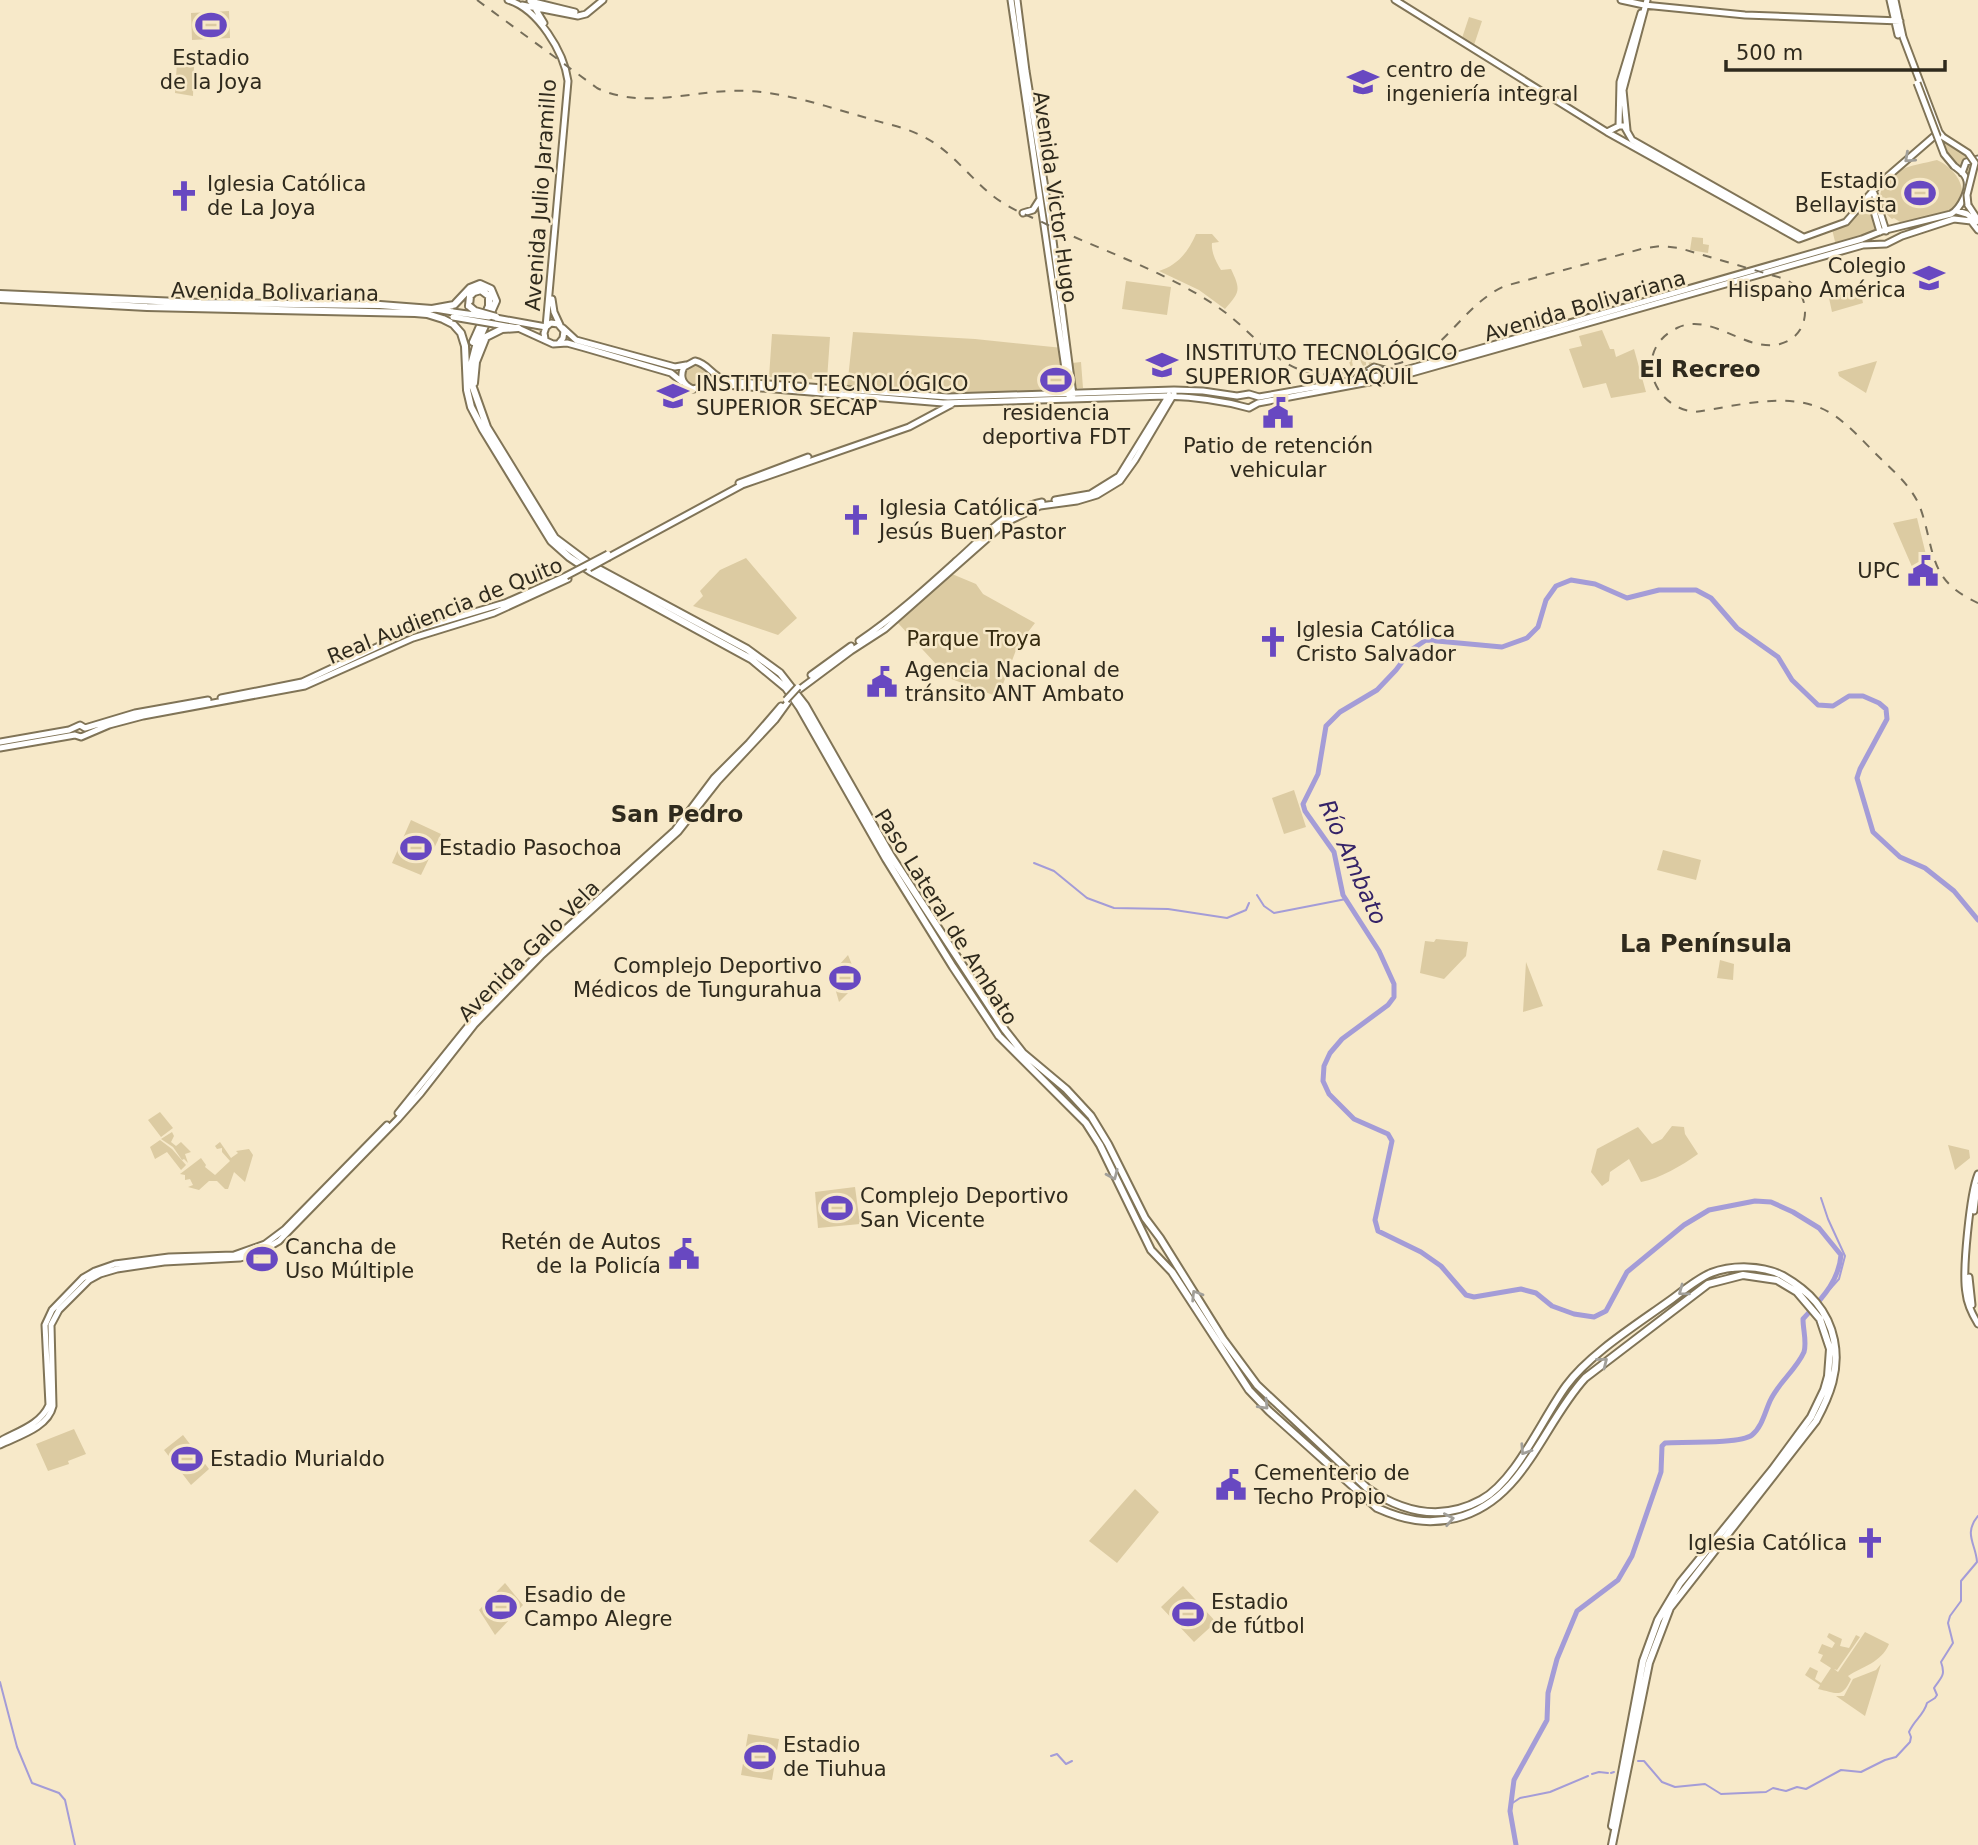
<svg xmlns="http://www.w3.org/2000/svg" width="1978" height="1845" font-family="'DejaVu Sans',sans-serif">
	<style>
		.green { fill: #dccba2 }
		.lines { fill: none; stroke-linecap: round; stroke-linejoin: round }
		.stream { stroke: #a49cd7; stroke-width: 2 }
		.river { stroke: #a49cd7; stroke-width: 5 }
		.major-casing { stroke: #807457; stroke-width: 9 }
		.highway-casing { stroke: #807457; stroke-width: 10 }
		.major { stroke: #fff; stroke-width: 5 }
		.highway { stroke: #fff; stroke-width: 6 }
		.rail { stroke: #766e5a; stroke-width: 2; stroke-dasharray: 9 9; stroke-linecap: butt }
		.major-bridge-casing { stroke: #807457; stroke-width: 9; stroke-linecap: butt }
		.highway-bridge-casing { stroke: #807457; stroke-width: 10; stroke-linecap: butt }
		.major-bridge { stroke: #fff; stroke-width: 5 }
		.highway-bridge { stroke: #fff; stroke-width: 6 }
		.oneway { stroke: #a19f99 }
		.labels { text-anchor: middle; stroke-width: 5; stroke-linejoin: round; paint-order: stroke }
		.poi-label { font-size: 21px; fill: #2f2a1d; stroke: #f7e9c9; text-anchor: start }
		.street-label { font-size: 21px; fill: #2f2a1d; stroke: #f7e9c9 }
		.park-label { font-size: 21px; fill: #362b0f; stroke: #f7e9c9 }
		.neighbourhood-label { font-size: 23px; font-weight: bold; fill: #2f2a1d; stroke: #f7e9c9 }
		.water-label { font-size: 23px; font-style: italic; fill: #342267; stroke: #f7e9c9 }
		.quarter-label { font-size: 24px; font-weight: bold; fill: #2f2a1d; stroke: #f7e9c9 }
	</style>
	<rect width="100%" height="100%" fill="#f7e9c9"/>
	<path class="green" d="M229,11L230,38L192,40L191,13Z
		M1469,17L1482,21L1473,48L1461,41Z
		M177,62L194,65L193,96L175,93Z
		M1941,136L1970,157L1974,167L1967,190V177L1948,159Z
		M1937,160C1958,169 1975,198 1949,211C1935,218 1916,221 1900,222L1894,218L1892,219C1872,202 1879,183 1899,171C1908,165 1926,163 1937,160Z
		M1867,201L1878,231L1836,246L1832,229L1846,224Z
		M1196,234H1212L1219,242L1212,243C1211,252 1216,262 1221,270L1231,269C1241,290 1240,292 1225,309L1199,290L1159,271C1178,265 1188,252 1196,234Z
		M1692,237L1703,238V244L1709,245L1708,253L1690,250Z
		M1126,281L1171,287L1167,315L1122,309Z
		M1860,289L1863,303L1832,312L1829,298Z
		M1602,330L1610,349H1614L1616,357L1634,349L1646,392L1611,398L1606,383L1583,388L1569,349L1582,346L1579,336Z
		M853,332L975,339L1063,348L1069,393L945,394L847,388Z
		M772,334L830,337L827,380L769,377Z
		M1365,344L1372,364L1369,365L1368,359H1366V365L1363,366L1360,360L1352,361L1353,366L1351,367L1347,357L1339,359L1338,355L1354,349L1357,356L1361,355V352L1365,350L1363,345Z
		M1877,361L1866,393L1839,376L1838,372Z
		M1081,362L1083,388H1076L1072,363Z
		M684 375a11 11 0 1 1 22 0a11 11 0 1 1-22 0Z
		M1917,518L1928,563L1913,569L1893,523Z
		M746,558L797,618L778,635L693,606L703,596L700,591L720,570Z
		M952,574L976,584L983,594L1035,623L1018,645L998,697L949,678L897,622Z
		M1294,790L1306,827L1284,834L1272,798Z
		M411,820L441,834L421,875L392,863Z
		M1663,850L1701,860L1696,880L1657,870Z
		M1436,939L1468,942L1466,956L1444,979L1420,973L1425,941L1434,942Z
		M848,955L859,982L839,1002L831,974Z
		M1720,960L1734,964L1733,980L1717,978Z
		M1526,962L1543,1006L1523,1012Z
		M160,1112L173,1128L161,1137L148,1120Z
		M1672,1126L1684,1127L1685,1134L1698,1154C1681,1166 1661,1178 1641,1182L1629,1159L1610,1172L1609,1181L1602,1186L1591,1172L1597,1149L1638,1127L1652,1144L1662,1139Z
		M172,1132L174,1136L171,1142L176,1146L181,1142L191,1152L185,1154L188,1163L184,1159L182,1160L173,1147L161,1139Z
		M160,1140L172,1149L186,1165L181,1170L167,1152L155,1159L150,1147Z
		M220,1142L231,1158L238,1153L236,1151L249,1149L253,1155L245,1182L234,1172L228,1189H225L217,1181H209L199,1190L188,1187L193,1185L190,1179L185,1180V1175L180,1174L201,1158L206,1165L205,1167L215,1175L230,1161L222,1152V1148L217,1149L215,1146Z
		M1948,1145L1969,1150L1970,1158L1955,1170Z
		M855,1187L860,1224L818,1228L815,1192Z
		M74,1429L86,1454L68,1461L69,1464L48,1471L36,1444Z
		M183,1435L209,1469L191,1485L164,1450Z
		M1135,1489L1159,1512L1117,1563L1089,1541Z
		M505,1583L523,1605L495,1635L479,1610Z
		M1183,1586L1216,1622L1194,1642L1161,1607Z
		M1865,1632L1889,1644C1881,1663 1863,1666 1848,1676L1851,1679C1842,1699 1837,1693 1818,1689L1820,1685L1805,1675L1810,1667L1818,1671L1815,1679L1821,1683L1831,1668L1820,1661L1823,1655L1818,1653L1822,1644L1832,1648L1835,1643L1827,1637L1829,1633L1842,1639L1840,1646L1849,1648L1856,1635L1860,1637L1837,1670L1834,1669L1838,1672Z
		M1881,1664L1865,1716L1836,1696H1844L1853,1679L1876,1670Z
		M748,1734L779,1739L772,1780L741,1775Z"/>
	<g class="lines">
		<path class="stream" d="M1034,863L1054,871L1087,898L1114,908L1168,909L1227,918L1246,910L1249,903
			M1257,895L1264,906L1274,913L1346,899
			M1821,1198L1828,1219L1845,1256L1839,1279L1830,1289
			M0,1682L17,1747L32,1783L59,1793L65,1800L75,1845
			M1051,1756L1057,1754L1066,1764L1072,1761
			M1638,1761H1644L1662,1782L1675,1787L1705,1784L1721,1794L1766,1792L1773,1788L1786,1791L1797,1787L1806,1789L1841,1770L1861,1772L1885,1760L1896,1757L1910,1742L1911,1737L1909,1732C1914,1720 1924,1715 1927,1703L1935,1698L1937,1695L1934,1688C1941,1677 1946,1676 1941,1662L1953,1643L1948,1623L1950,1616L1961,1601V1581L1977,1562C1976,1544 1963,1534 1978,1516
			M1611,1773L1614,1772
			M1592,1774L1599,1772L1608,1773
			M1511,1804L1520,1798L1550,1792L1588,1776"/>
		<path class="river" d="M1516,1845L1510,1811L1514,1780L1547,1720L1548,1693L1557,1659L1577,1611L1618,1580L1632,1556L1661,1472L1662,1446L1665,1443C1682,1442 1741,1444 1752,1435C1762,1427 1765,1412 1770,1401C1778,1383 1796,1370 1804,1352C1807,1342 1803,1330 1803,1319C1820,1300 1839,1282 1841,1255L1819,1228L1793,1212L1771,1202L1755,1201L1709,1210L1684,1225L1627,1272L1606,1311L1594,1317L1574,1314L1552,1306L1536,1293L1521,1289L1474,1297L1466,1295L1441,1266L1421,1252L1378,1231L1375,1220L1392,1141L1388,1134L1354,1119L1329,1094L1323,1081L1324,1066L1330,1053L1342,1039L1388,1005L1394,997V984L1379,951L1343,895L1334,852L1305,811L1303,804L1318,774L1326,726L1340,712L1377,690L1396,670L1411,650L1426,640L1502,647L1527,638L1538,627L1546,600L1556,586L1571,580L1595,584L1627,598L1659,590H1696L1711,598L1737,628L1778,657L1792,680L1818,705L1833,706L1849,696H1863L1879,703L1886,709L1887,719L1860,769L1857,778L1873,832L1900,857L1925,868L1954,891L1978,920"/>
		<defs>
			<path id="major" d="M508,0C538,9 564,52 568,81L546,327L544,333L545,339
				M530,0L544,23
				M1011,0L1069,396
				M1017,0L1026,71L1051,225L1073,395
				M1395,0L1607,132L1799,239L1846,222L1879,184L1939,132
				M1621,0L1644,5L1745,15L1900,21
				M1890,0L1898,35
				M1895,0L1903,37L1939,132L1943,137
				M530,1L575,12
				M522,5L578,16L586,14L603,0
				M1619,126L1620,82L1641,13
				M1627,130L1623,90L1647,0
				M1607,132L1619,126H1624L1632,140L1803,237
				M1954,166C1958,169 1964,173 1966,178C1971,189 1960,209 1951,214L1882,231L1862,239L1395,373L1259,397L1249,394L1237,396L1203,391L1174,390L948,397L727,381C711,376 709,364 695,361L684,367C679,377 683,385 693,389L714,384L943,403L1166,396C1194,397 1221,400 1249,408L1258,403L1401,376L1863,245L1886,244L1902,236L1954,219L1971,221L1978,230
				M1962,173L1966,162L1978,159
				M1873,190L1886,231
				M1868,198L1871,201L1880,232
				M1968,205L1978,220
				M1957,211L1967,214L1976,222
				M1023,213L1033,210L1040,199
				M552,299L554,312L560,325
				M435,309L453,312
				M496,318L546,327L551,323L558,324L564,331L563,338L559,343
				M494,324L518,328L553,344L567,343L585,348L671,373L682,382
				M563,328L576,340L675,367L686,365
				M1352,381L1374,367L1392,372
				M739,483L808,457
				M1055,500L1090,494L1119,476L1169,395
				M609,557L742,485L909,427L952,404
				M859,641C893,618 924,590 955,562C982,539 1005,509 1042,502
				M811,675L851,646
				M800,689L851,651L885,629L1005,523L1040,506L1077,501L1097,495L1120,481L1135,460L1174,394
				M221,698L302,682L411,631L505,603L566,576
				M0,742L69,730L80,725L85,728L135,713L208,700
				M0,748L75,735L81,737L109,725L143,716L305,686L413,638L494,613L568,579
				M398,1113L472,1021L542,950L675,830L714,778L749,743L781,706
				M1978,1174C1970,1193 1962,1272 1966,1293C1967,1304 1972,1314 1978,1324
				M1974,1211L1977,1186
				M1969,1277L1972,1305
				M0,1441C18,1431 40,1425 49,1405L45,1325L52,1310L83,1278L95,1271L115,1264L169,1257L234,1255L265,1244L285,1229L387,1125
				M0,1445C18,1436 48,1428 53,1406L51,1325L59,1310L89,1280L100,1274L117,1269L164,1262L240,1258L260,1252L279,1241L398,1119L421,1093L475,1024L541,956L678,832L718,781L775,720L788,702"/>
			<path id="highway" d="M0,294L201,303L380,305L432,309L454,305L470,288L480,284L491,289L496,301L476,346L470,369L471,382L487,427L555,538L591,565L747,649L780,673L805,705L891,856L1005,1030L1023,1053L1066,1089L1091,1116L1108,1144L1145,1218L1160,1238L1223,1339L1257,1385L1367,1488C1402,1512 1441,1522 1481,1500C1516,1481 1542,1419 1566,1386C1589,1354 1639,1323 1672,1299C1684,1290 1697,1279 1711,1273C1732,1265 1763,1265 1783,1276C1809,1291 1828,1310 1834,1340C1840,1370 1830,1395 1816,1421L1670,1608L1649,1663L1612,1845
				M0,299L147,307L415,313L427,314L443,319L453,324L461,333L465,346L467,390L471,407L483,430L551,541L569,557L590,571L751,659L786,688L800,708L886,859L953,967L999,1036L1086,1123L1100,1145L1151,1250L1172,1272L1249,1390L1269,1411L1377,1508C1404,1520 1427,1525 1456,1518C1524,1501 1542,1425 1585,1378L1708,1284L1743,1275L1777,1280L1797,1292L1820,1319L1830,1349L1828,1376L1824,1390L1811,1417L1772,1470L1680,1583L1658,1620L1643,1661L1612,1826
				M469,306L470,296L474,292L481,290L489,296V306L473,342
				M474,383L476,362L486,337L502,329L518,328"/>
		</defs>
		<use href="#major" class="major-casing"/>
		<use href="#highway" class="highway-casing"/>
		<use href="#major" class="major"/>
		<use href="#highway" class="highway"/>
		<path class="rail" d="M477,0L597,88C644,111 698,88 748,91C788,93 828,107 867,118C885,124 905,127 922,136C954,151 974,185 1003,203C1017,212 1032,217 1046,224C1106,253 1172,273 1226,313C1255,335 1278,369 1317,374C1340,376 1411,365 1429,351C1456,330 1473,300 1505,286L1645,248L1662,246L1679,248L1785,279C1813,293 1812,336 1780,344C1745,353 1711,311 1677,328C1633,349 1650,407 1695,412C1738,406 1793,389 1832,414C1848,424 1862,440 1876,454C1892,470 1911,485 1920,507C1936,552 1927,580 1978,603"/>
		<defs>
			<path id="major-bridge" d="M1917,83L1944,154L1954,166
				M1943,137L1968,153L1975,163L1967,195L1968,205
				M453,312L489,317
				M453,317L494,324
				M589,568L609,557
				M566,576L608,554
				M786,700L798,687"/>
			<path id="highway-bridge" d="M469,306L475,311L496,317"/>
		</defs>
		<use href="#major-bridge" class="major-bridge-casing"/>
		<use href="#highway-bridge" class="highway-bridge-casing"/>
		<use href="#major-bridge" class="major-bridge"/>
		<use href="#highway-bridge" class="highway-bridge"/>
	</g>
	<defs><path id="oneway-chevron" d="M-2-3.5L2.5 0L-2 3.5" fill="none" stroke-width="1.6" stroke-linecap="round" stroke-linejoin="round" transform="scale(1.75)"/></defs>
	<g class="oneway">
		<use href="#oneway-chevron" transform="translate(1909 158) rotate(138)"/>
		<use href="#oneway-chevron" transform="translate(1113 1175) rotate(66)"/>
		<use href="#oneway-chevron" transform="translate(1683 1291) rotate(144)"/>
		<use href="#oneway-chevron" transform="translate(1196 1295) rotate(-122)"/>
		<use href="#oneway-chevron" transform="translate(1603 1362) rotate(-38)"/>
		<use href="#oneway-chevron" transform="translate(1264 1405) rotate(46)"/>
		<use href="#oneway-chevron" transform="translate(1525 1450) rotate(123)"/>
		<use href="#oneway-chevron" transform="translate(1449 1519) rotate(-11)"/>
	</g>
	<defs>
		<symbol id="stadium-bare" viewBox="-9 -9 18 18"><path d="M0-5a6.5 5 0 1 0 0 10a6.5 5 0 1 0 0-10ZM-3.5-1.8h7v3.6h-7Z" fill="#6848c1" stroke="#f7e9c9" stroke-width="2.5" paint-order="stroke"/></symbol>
		<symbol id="university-bare" viewBox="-9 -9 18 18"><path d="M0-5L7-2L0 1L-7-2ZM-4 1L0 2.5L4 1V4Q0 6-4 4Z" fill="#6848c1" stroke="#f7e9c9" stroke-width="2.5" paint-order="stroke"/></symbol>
		<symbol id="church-bare" viewBox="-9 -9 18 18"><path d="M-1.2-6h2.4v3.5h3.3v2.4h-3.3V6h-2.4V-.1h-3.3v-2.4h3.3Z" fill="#6848c1" stroke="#f7e9c9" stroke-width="2.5" paint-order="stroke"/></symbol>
		<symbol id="civic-bare" viewBox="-9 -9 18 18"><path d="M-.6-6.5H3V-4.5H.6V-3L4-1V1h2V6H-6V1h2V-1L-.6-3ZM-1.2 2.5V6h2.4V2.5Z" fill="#6848c1" stroke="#f7e9c9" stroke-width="2.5" paint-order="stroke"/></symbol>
	</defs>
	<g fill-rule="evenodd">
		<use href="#stadium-bare" x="189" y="3" width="44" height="44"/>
		<use href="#university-bare" x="1341" y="60" width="44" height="44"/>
		<use href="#stadium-bare" x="1898" y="171" width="44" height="44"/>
		<use href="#church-bare" x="162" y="174" width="44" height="44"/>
		<use href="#university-bare" x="1907" y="256" width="44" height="44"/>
		<use href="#university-bare" x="1140" y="343" width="44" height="44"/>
		<use href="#stadium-bare" x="1034" y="358" width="44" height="44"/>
		<use href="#university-bare" x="651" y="374" width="44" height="44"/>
		<use href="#civic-bare" x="1256" y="391" width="44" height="44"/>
		<use href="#church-bare" x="834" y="498" width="44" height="44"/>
		<use href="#civic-bare" x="1901" y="549" width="44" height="44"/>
		<use href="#church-bare" x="1251" y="620" width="44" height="44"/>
		<use href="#civic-bare" x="860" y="660" width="44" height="44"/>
		<use href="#stadium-bare" x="394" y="826" width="44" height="44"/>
		<use href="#stadium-bare" x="823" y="956" width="44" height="44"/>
		<use href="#stadium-bare" x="815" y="1186" width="44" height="44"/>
		<use href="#civic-bare" x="662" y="1232" width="44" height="44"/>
		<use href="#stadium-bare" x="240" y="1237" width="44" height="44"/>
		<use href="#stadium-bare" x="165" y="1437" width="44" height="44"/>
		<use href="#civic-bare" x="1209" y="1463" width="44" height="44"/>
		<use href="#church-bare" x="1848" y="1521" width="44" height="44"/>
		<use href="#stadium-bare" x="479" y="1585" width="44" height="44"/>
		<use href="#stadium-bare" x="1166" y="1592" width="44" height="44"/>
		<use href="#stadium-bare" x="738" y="1735" width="44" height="44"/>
	</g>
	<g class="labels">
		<g class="poi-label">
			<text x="211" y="65" text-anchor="middle">Estadio<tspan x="211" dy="24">de la Joya</tspan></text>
			<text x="1386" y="77">centro de<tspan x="1386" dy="24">ingeniería integral</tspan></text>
			<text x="1897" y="188" text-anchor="end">Estadio<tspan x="1897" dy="24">Bellavista</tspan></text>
			<text x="207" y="191">Iglesia Católica<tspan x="207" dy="24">de La Joya</tspan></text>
			<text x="1906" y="273" text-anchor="end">Colegio<tspan x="1906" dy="24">Hispano América</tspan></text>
			<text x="1185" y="360">INSTITUTO TECNOLÓGICO<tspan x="1185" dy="24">SUPERIOR GUAYAQUIL</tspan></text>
			<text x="696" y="391">INSTITUTO TECNOLÓGICO<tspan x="696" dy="24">SUPERIOR SECAP</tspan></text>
			<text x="1056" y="420" text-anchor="middle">residencia<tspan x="1056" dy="24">deportiva FDT</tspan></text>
			<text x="1278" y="453" text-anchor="middle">Patio de retención<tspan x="1278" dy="24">vehicular</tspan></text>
			<text x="879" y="515">Iglesia Católica<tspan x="879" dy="24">Jesús Buen Pastor</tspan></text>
			<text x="1900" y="578" text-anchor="end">UPC</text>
			<text x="1296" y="637">Iglesia Católica<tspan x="1296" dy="24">Cristo Salvador</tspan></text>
			<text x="905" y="677">Agencia Nacional de<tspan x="905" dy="24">tránsito ANT Ambato</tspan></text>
			<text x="439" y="855">Estadio Pasochoa</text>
			<text x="822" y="973" text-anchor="end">Complejo Deportivo<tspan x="822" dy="24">Médicos de Tungurahua</tspan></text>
			<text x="860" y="1203">Complejo Deportivo<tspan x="860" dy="24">San Vicente</tspan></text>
			<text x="661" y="1249" text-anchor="end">Retén de Autos<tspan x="661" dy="24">de la Policía</tspan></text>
			<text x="285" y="1254">Cancha de<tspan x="285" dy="24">Uso Múltiple</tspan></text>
			<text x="210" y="1466">Estadio Murialdo</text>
			<text x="1254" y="1480">Cementerio de<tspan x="1254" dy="24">Techo Propio</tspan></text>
			<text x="1847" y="1550" text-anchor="end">Iglesia Católica</text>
			<text x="524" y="1602">Esadio de<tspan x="524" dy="24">Campo Alegre</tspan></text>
			<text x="1211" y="1609">Estadio<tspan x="1211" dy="24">de fútbol</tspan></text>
			<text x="783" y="1752">Estadio<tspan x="783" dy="24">de Tiuhua</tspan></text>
		</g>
		<g class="street-label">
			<text transform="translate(541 195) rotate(-86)" y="7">Avenida Julio Jaramillo</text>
			<text transform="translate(1055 197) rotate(82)" y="7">Avenida Victor Hugo</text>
			<text transform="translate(275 292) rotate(1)" y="7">Avenida Bolivariana</text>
			<text transform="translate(1585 306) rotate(-16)" y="7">Avenida Bolivariana</text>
			<text transform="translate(445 611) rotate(-22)" y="7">Real Audiencia de Quito</text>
			<text transform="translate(946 917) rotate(58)" y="7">Paso Lateral de Ambato</text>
			<text transform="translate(529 951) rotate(-45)" y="7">Avenida Galo Vela</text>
		</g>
		<g class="park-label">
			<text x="974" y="646">Parque Troya</text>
		</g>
		<g class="neighbourhood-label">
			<text x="1700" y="377">El Recreo</text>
			<text x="677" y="822">San Pedro</text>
		</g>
		<g class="water-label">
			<text transform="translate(1353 862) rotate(66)" y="8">Río Ambato</text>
		</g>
		<g class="quarter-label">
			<text x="1706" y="952">La Península</text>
		</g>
	</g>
	<path d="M1726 60v10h219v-10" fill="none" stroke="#2f2a1d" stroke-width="3.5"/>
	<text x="1736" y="60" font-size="21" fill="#2f2a1d" stroke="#f7e9c9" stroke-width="5" paint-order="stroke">500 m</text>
</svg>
